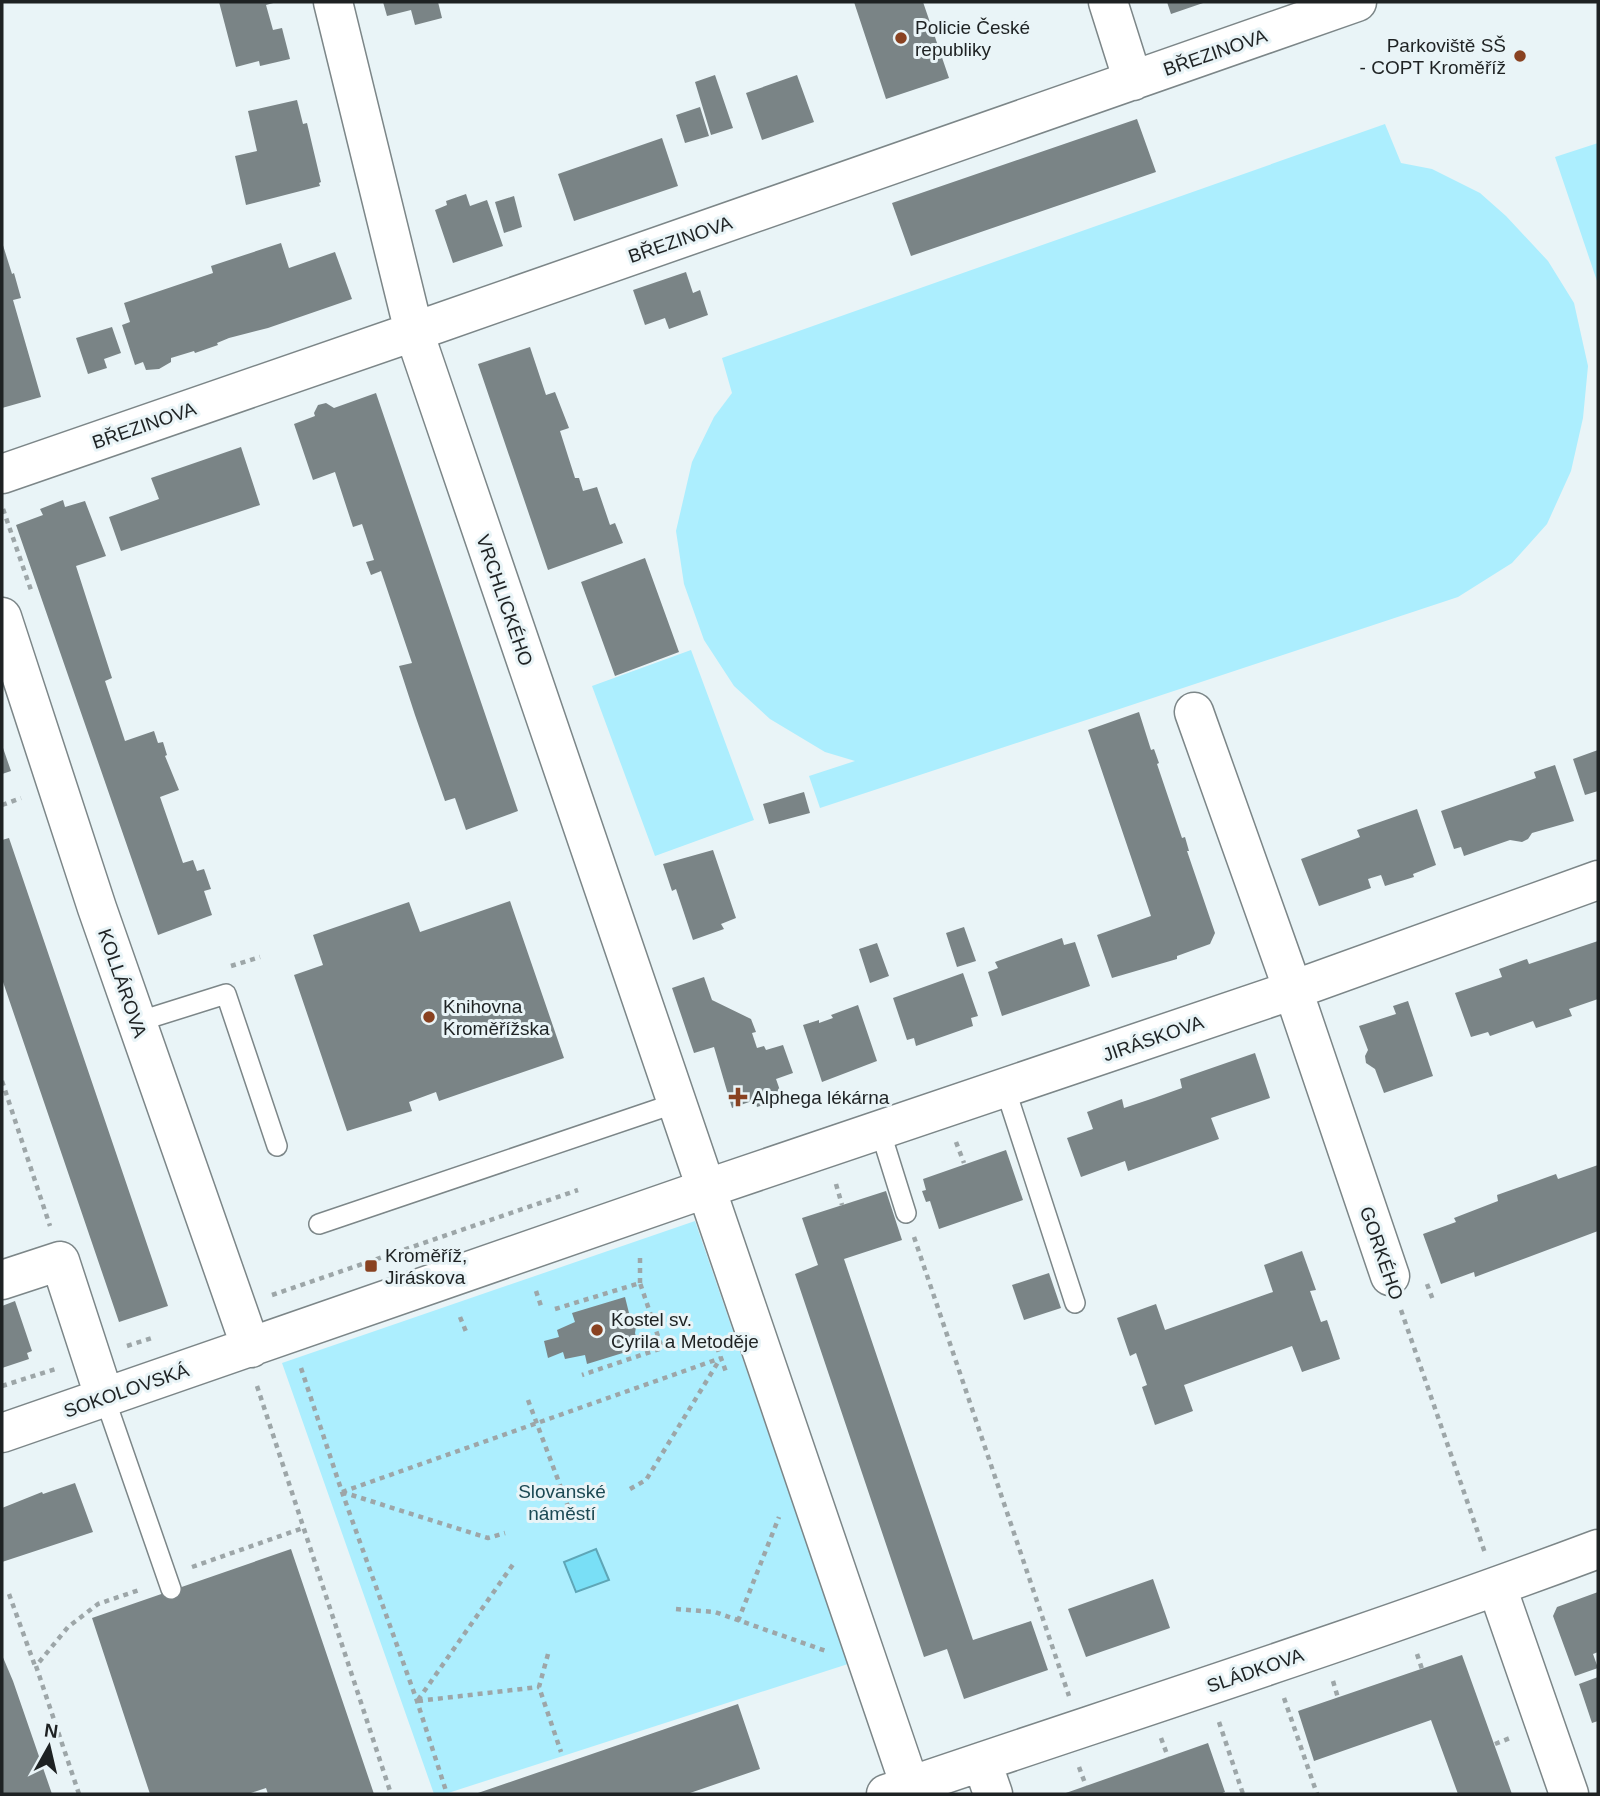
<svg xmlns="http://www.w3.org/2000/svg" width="1600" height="1796" font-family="Helvetica,sans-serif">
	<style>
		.green { fill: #aceefe }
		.water { fill: #79dff6; stroke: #5ea6b7; stroke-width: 2 }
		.building { fill: #7a8486 }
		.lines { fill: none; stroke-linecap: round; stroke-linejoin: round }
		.service-casing { stroke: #7c8688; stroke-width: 22 }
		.minor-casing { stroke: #7c8688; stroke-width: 41 }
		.path { stroke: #9da6a8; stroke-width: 4.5; stroke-dasharray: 5 5; stroke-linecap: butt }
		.service { stroke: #fff; stroke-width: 19 }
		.minor { stroke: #fff; stroke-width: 38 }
		.poi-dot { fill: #894221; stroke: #e9f4f7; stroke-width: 2.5 }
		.labels { text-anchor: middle; stroke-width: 6; stroke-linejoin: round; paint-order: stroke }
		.poi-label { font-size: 19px; fill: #1e2223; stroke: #e9f4f7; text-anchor: start }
		.street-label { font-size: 19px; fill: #1e2223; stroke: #e9f4f7 }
		.park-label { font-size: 19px; fill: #1c4a54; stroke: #e9f4f7 }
	</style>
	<rect width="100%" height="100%" fill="#e9f4f7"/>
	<path class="green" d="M1385,124L1401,163L1432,169L1480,193L1506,216L1548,261L1574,303L1588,366L1583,418L1571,471L1547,524L1512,563L1458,597L820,808L809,776L855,761L825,752L770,719L734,686L704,640L684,584L676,531L692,462L714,417L732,393L722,358Z
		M1598,143V284L1555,157Z
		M691,650L754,820L655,856L592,686Z
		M695,1221L848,1664L445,1794H434L282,1363Z"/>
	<path class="water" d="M596,1549L609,1580L576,1592L564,1562Z"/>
	<path class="building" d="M219,2H277L266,5L273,30L282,28L290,59L260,66L259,61L236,67Z
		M383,2H438L442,18L415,25L411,10L387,16Z
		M854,2H923L949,78L886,99Z
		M1167,2H1206L1171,14Z
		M715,75L733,128L711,135L695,82Z
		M797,75L814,122L762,140L746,93Z
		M297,100L303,124L307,123L321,182L319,183L320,186L246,205L235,156L257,151L248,111Z
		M700,107L709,136L685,143L676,115Z
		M1137,119L1156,172L911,256L892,203Z
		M662,138L678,186L574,221L558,174Z
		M466,194L470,206L487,200L503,246L453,263L435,210L447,205L446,201Z
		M514,196L522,227L504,233L495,202Z
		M2,242L12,274L14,273L21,298L13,300L41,397L2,408Z
		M281,243L289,268L335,252L352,299L268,328L229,338L217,343L218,345L195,353L194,351L171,358V362L159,369L146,370L143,362L135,365L122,325L130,322L124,303L213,273L211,266Z
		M686,272L693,293L700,290L708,315L669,329L665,318L645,325L633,290Z
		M112,327L121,353L104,359L107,368L88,374L76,338Z
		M530,347L546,395L555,392L569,428L560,431L575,478H579L583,491L597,487L610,525L615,523L623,543L548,570L478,364Z
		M376,393L518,811L466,830L455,798L445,801L415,715L399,666L412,663L381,571L371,575L366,562L374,560L362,524L353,527L335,472L313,480L294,424L315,416L314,413L318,405L326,403L334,408Z
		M241,447L260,505L121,551L109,517L159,499L151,478Z
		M63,500L65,507L85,501L106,556L76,566L112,678L105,681L125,741L154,731L158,743L163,742L167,755L165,756L179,790L160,797L183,863L193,860L197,871L204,869L211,889L204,891L212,915L158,935L16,525L43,515L40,509Z
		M645,558L679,652L615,676L581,582Z
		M1139,712L1151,750L1154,749L1159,763L1157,764L1182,838L1185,837L1189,851H1187L1215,933L1210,944L1177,956V959L1112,978L1097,935L1151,916L1088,730Z
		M2,745L11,771L2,774Z
		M1598,750V791L1585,795L1573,759Z
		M1555,765L1574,821L1532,833L1528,839L1522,842L1510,840L1464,856L1461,847L1454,849L1441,811L1536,778L1534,772Z
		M804,792L810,813L769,824L763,804Z
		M1417,809L1436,865L1413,874L1414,877L1385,886L1381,875L1368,879L1371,888L1319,906L1301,859L1360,837L1357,830Z
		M9,838L168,1306L119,1322L2,979V840Z
		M713,850L736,918L721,924L724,929L693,940L676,889L672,891L663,864Z
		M510,901L564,1058L439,1101L436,1092L409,1102L412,1111L347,1131L294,975L323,965L313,935L409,902L420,932Z
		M964,927L976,961L957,967L946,933Z
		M1062,938L1064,945L1075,942L1090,986L1002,1016L988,972L998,968L995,962Z
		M1598,941V999L1569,1009L1572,1016L1536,1028L1533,1021L1490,1036L1488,1032L1471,1037L1455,993L1502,977L1499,969L1527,959L1529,964Z
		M877,943L889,976L870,983L859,949Z
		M963,973L978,1016L971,1018L973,1026L916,1046L914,1038L907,1040L893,998Z
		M704,977L712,1000L751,1019L756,1032L752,1033L757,1048L764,1046L766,1050L783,1045L793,1073L776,1079L783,1099L757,1107L755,1100L732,1108L714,1047L694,1053L672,988Z
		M1408,1001L1433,1076L1384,1093L1375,1069L1366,1063L1365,1056L1368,1050L1359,1026L1396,1014L1393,1006Z
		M858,1005L877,1061L822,1082L803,1025L819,1020V1023L833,1018L831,1015Z
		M1255,1053L1270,1098L1211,1118L1219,1139L1128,1171L1125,1161L1081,1177L1067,1138L1093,1129L1087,1112L1122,1099L1124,1108L1154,1098L1182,1088L1180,1079Z
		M1006,1150L1023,1200L939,1229L930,1201L926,1202L922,1191L926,1190L923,1179Z
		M1598,1165V1231L1475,1277L1474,1272L1441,1284L1423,1234L1456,1222L1454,1218L1498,1201L1497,1195L1556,1174L1558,1179Z
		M886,1191L902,1240L844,1259L973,1640L1031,1621L1048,1670L964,1699L947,1649L924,1657L795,1274L818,1265L802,1218Z
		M1302,1251L1316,1290L1310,1291L1321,1322L1327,1320L1340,1359L1302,1372L1292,1346L1184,1385L1193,1411L1155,1425L1142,1387L1147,1385L1136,1353L1130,1356L1117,1318L1156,1304L1165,1330L1273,1292L1264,1265Z
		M1049,1273L1061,1308L1024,1320L1012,1285Z
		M625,1297L629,1313L637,1321L635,1333L639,1348L587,1364L585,1355L565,1359L563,1352L548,1358L544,1341L559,1337L557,1330L575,1322L572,1313Z
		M15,1301L32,1351L27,1353L29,1359L2,1368V1306Z
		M75,1483L93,1532L2,1562V1508L42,1492L43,1494Z
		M291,1549L374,1794H268L266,1788L248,1794H150L92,1618Z
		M1153,1579L1170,1628L1086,1657L1068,1609Z
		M1598,1592V1652L1593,1654L1598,1668L1575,1676L1553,1616L1557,1607Z
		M2,1655L13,1681L52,1794H2Z
		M1462,1655L1512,1794H1458L1431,1720L1314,1761L1298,1711Z
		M1598,1677V1721L1592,1723L1579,1684Z
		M738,1704L760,1769L687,1794H475Z
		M1208,1743L1225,1792L1220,1794H1063Z"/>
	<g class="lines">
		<defs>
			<path id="service" d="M137,1022L226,994L277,1146
				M1005,1088L1075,1303
				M880,1130L906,1213
				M319,1224L676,1103
				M104,1396L171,1589"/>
			<path id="minor" d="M333,2L414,332L910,1786
				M1108,2L1133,81
				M2,474L436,324L1357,2
				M2,617L97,908L251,1348
				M1194,712L1293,990L1390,1276
				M2,1280L60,1261L104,1396
				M2,1433L705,1189L1293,990L1598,880
				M1497,1587L1569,1794
				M982,1762L993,1794
				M886,1794C1124,1713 1363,1637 1598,1549"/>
		</defs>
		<use href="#service" class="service-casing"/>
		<use href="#minor" class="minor-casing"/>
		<path class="path" d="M3,509L32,593
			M2,805L21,798
			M231,966L260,957
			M2,1081L50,1226
			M956,1142L964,1163
			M836,1184L842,1205
			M914,1237L1069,1696
			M640,1283V1255
			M1427,1284L1433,1300
			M536,1291L542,1309
			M272,1295L578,1190
			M555,1309L640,1283L662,1348L582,1375
			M1401,1310L1485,1553
			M460,1317L467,1334
			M127,1346L152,1338
			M717,1347L726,1372
			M301,1368L342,1492L417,1701L447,1794
			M2,1386L59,1368
			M257,1386L391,1794
			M528,1400L569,1509
			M630,1489L646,1480L720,1359
			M342,1492L721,1358
			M342,1492L488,1538L505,1533
			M192,1567L303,1528
			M9,1594L35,1666
			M676,1609L715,1612L826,1651
			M738,1621L779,1517
			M548,1654L539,1687L561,1752
			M1417,1654L1422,1669
			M1333,1681L1338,1698
			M1284,1698L1317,1794
			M418,1700L514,1563
			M418,1701L539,1687
			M1219,1722L1243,1794
			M1161,1738L1168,1757
			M1495,1744L1510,1738
			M1079,1767L1086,1786
			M79,1794L36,1666L68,1627L98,1604L142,1589"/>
		<use href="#service" class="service"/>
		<use href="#minor" class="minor"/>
	</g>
	<g class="poi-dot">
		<circle cx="901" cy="38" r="7"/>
		<circle cx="1520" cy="56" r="7"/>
		<circle cx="429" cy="1017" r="7"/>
		<path d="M734.5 1086.5h7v7h7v7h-7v7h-7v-7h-7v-7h7z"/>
		<rect x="364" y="1259" width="14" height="14" rx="3.5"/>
		<circle cx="597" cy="1330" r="7"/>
	</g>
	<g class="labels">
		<g class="poi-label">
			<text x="915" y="34">Policie České<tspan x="915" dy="22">republiky</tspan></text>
			<text x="1506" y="52" text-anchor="end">Parkoviště SŠ<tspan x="1506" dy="22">- COPT Kroměříž</tspan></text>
			<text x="443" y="1013">Knihovna<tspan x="443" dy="22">Kroměřížska</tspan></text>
			<text x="752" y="1104">Alphega lékárna</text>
			<text x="385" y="1262">Kroměříž,<tspan x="385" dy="22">Jiráskova</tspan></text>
			<text x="611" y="1326">Kostel sv.<tspan x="611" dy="22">Cyrila a Metoděje</tspan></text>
		</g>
		<g class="street-label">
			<text transform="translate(1215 52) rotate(-19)" y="7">BŘEZINOVA</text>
			<text transform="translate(680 239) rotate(-19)" y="7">BŘEZINOVA</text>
			<text transform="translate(144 425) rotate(-19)" y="7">BŘEZINOVA</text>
			<text transform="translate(505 600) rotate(71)" y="7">VRCHLICKÉHO</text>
			<text transform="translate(123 983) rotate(71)" y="7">KOLLÁROVA</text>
			<text transform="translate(1153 1038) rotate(-19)" y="7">JIRÁSKOVA</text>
			<text transform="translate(1382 1253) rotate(71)" y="7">GORKÉHO</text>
			<text transform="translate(126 1390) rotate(-19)" y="7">SOKOLOVSKÁ</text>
			<text transform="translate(1255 1670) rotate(-19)" y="7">SLÁDKOVA</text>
		</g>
		<g class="park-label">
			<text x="562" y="1498">Slovanské<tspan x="562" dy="22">náměstí</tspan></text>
		</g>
	</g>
	<rect width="1600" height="1796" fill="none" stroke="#1e2223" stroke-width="7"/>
	<g transform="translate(49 1747) rotate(8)" stroke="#e9f4f7" stroke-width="5" paint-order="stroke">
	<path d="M0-5L12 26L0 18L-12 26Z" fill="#1e2223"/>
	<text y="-10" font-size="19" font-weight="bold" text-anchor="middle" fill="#1e2223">N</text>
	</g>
</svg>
